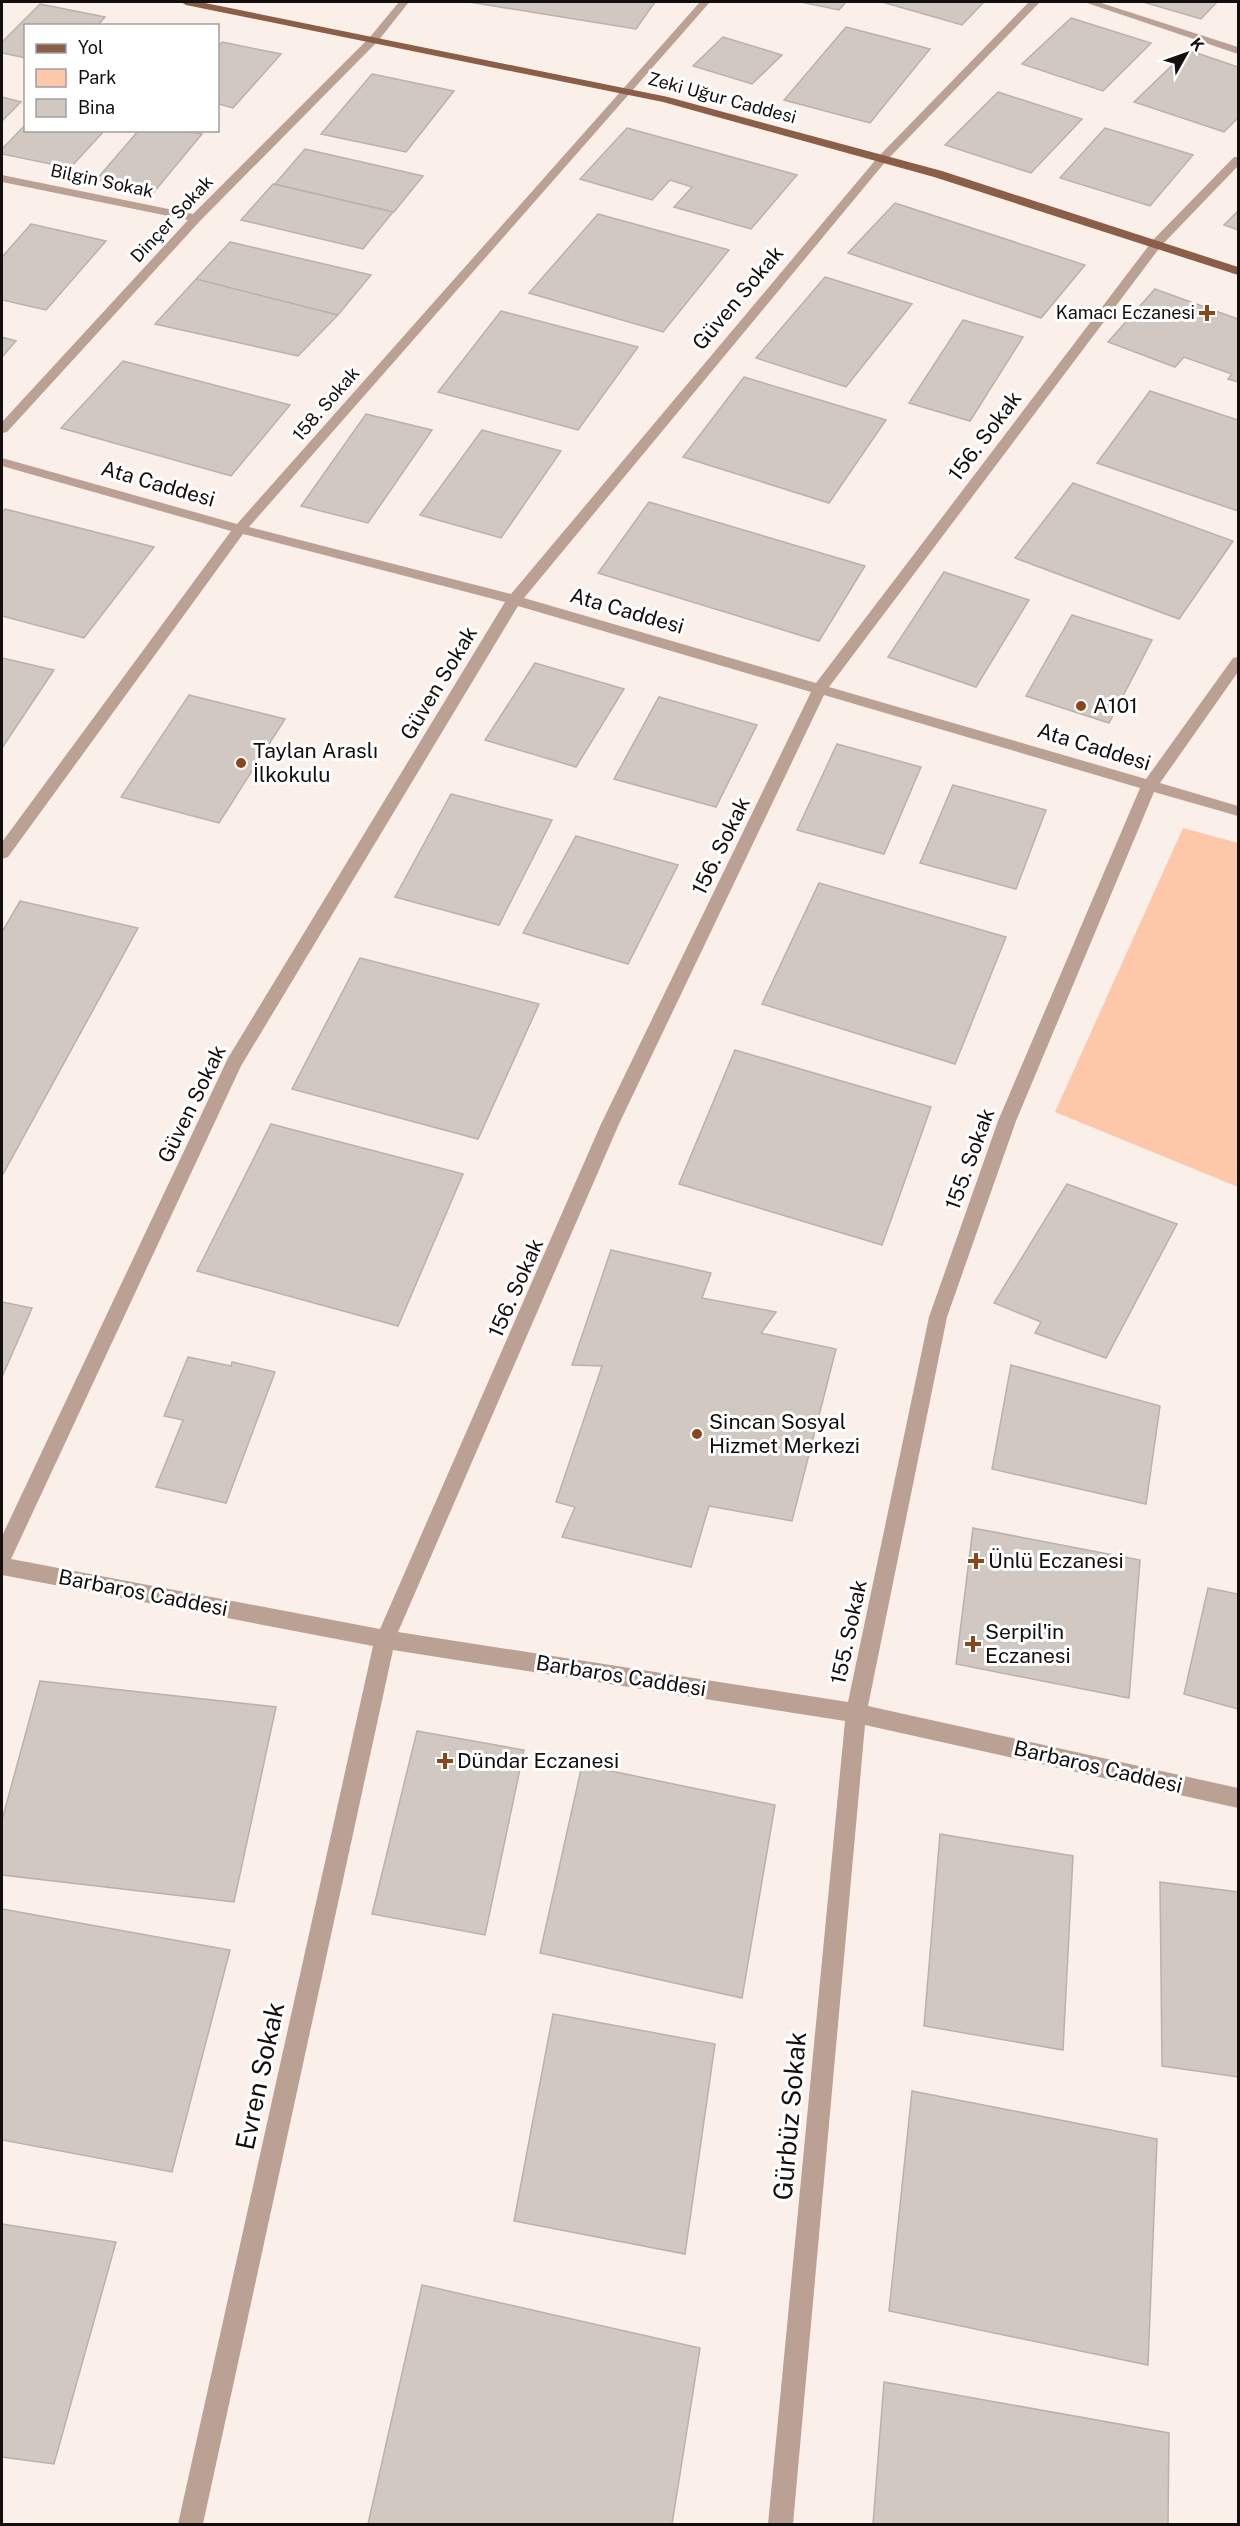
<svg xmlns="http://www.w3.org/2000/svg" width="1240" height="2526" font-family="'Public Sans',sans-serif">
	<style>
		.green { fill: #fdc7aa }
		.building { fill: #d2c8c2; stroke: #bbb1ab; stroke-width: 1.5 }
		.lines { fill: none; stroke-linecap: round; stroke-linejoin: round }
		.minor { fill: #bba194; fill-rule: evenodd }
		.major { fill: #8a5e47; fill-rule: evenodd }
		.poi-dot { fill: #8b471c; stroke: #fff; stroke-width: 2 }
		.labels { text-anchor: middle; stroke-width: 6; stroke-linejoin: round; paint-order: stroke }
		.far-street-label { font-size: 18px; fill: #130f0e; stroke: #fff }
		.far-poi-label { font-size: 18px; fill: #130f0e; stroke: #fff; text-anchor: end }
		.street-label { font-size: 21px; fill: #130f0e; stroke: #fff }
		.poi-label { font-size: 21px; fill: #130f0e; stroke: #fff; text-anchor: start }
		.near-street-label { font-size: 26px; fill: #130f0e; stroke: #fff }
	</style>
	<rect width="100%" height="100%" fill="#faefe9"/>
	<path class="green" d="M1183,828L1238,843V1187L1055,1112Z"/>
	<path class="building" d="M469,2H655L636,29Z
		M801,2H846L839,10Z
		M882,2H984L962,25Z
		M1143,2H1217L1201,19Z
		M40,4L105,17L97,26H26V58L2,53V42Z
		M1071,18L1151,43L1103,91L1022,64Z
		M846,27L930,49L870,123L784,100Z
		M723,37L782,55L752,84L693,66Z
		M222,42L281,54L233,108L218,104V47Z
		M1188,50L1238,67V118L1224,132L1134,102Z
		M372,74L454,91L406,152L321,134Z
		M998,92L1082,119L1031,173L945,145Z
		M2,97L21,102L2,121Z
		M26,124V130H105L70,168L2,154V149Z
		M627,128L797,175L751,229L674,207L692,187L670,180L652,200L580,179Z
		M1105,128L1193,155L1150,206L1060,178Z
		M139,130H181L202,134L154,192L96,180Z
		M305,149L423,176L394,212L275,184Z
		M273,184L393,212L363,249L241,220Z
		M895,203L1085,265L1041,318L848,253Z
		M1238,211V230L1224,225Z
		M598,214L729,250L663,332L529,293Z
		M31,224L106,241L46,310L2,300V257Z
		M230,242L371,275L338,315L196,279Z
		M825,277L912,304L846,387L756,358Z
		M196,279L338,315L298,356L155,324Z
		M1155,289L1238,319V382L1228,379L1232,374L1184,357L1175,367L1108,342Z
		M501,311L638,347L578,430L438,392Z
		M963,320L1023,337L970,421L909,403Z
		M2,337L16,341L2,357Z
		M123,361L290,405L231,476L61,428Z
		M744,377L886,420L829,503L683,457Z
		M1150,391L1238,420V511L1097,463Z
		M366,414L432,430L368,523L301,506Z
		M482,430L561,451L501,538L420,515Z
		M1073,483L1233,541L1179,619L1015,558Z
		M649,502L865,566L819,641L598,573Z
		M5,509L154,547L84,638L2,616V513Z
		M944,572L1029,600L976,687L888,657Z
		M1072,615L1152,640L1109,723L1026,696Z
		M2,658L54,670L2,748Z
		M535,663L624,689L576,767L485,740Z
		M189,695L285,719L219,823L121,797Z
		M659,697L757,725L716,807L614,779Z
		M837,744L921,767L884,854L797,830Z
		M953,785L1046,810L1016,889L920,863Z
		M451,794L552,820L499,925L395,897Z
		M576,836L678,865L628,964L523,933Z
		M819,883L1006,937L955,1064L762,1004Z
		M20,901L138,928L2,1176V932Z
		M360,958L539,1004L478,1139L292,1089Z
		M735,1050L931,1107L882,1245L679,1184Z
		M271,1124L463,1174L398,1326L197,1271Z
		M1067,1184L1177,1224L1106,1358L1035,1333L1041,1322L994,1303Z
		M611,1250L711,1273L702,1298L776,1312L761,1333L836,1349L792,1521L709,1506L691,1567L562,1537L575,1507L556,1502L602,1366L572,1365Z
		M2,1302L32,1308L2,1377Z
		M188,1357L231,1366L232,1362L275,1372L226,1503L156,1487L183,1420L164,1416Z
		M1011,1365L1160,1406L1146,1504L992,1469Z
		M973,1528L1140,1560L1129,1698L956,1664Z
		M1208,1588L1238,1594V1709L1184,1694Z
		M40,1681L276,1707L234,1902L2,1875V1820Z
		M417,1731L524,1750L485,1935L372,1914Z
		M582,1765L775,1805L742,1998L540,1953Z
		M940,1834L1073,1856L1063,2050L924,2026Z
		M1160,1882L1238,1892V2077L1162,2066Z
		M2,1909L230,1950L172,2172L2,2140Z
		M553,2014L715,2044L685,2254L514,2221Z
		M912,2091L1157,2139L1148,2365L889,2311Z
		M2,2224L116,2242L54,2464L2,2457Z
		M422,2285L700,2348L672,2524H368Z
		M884,2382L1169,2433L1168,2524H873Z"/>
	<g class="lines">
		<path class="minor" d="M399,2H409L378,41L200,221L7,432L2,433V422L188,220L2,182V175L193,214L370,37Z
			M700,2H710L249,527L511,594L878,157L1029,2H1040L886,161L524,598L816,683L1153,240L1234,157H1238V166L1161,246L829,687L1146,779L1233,658L1238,657V672L1160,783L1238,806V816L1154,792L1016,1121L947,1317L868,1706L1238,1788V1808L865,1725L793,2524H768L845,1721L393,1650L203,2524H178L373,1646L2,1575V1536L228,1058L505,602L243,534L8,857L2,859V842L231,531L2,466V458L237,524ZM518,606L811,692L601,1124L380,1629L11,1559L241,1066ZM824,695L1140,788L998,1121L929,1317L848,1702L398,1632L619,1124Z
			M1084,2H1098L1238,47V54Z"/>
		<path class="major" d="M181,2H200L668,97L942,171L1238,267V275L934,177L663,102L186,5Z"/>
	</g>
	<g class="poi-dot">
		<path d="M1204 304h6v6h6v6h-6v6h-6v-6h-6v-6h6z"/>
		<circle cx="1081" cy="706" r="6"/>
		<circle cx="241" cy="763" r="6"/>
		<circle cx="697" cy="1434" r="6"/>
		<path d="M973 1552h6v6h6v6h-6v6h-6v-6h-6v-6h6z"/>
		<path d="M970 1635h6v6h6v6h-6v6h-6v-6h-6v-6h6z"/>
		<path d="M442 1752h6v6h6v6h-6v6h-6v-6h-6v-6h6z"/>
	</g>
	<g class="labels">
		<g class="far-street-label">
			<text transform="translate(722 98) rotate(15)" y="6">Zeki Uğur Caddesi</text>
			<text transform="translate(102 181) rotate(12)" y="6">Bilgin Sokak</text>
			<text transform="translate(172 219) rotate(-47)" y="6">Dinçer Sokak</text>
			<text transform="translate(326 404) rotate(-49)" y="6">158. Sokak</text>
		</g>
		<g class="far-poi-label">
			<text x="1195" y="319">Kamacı Eczanesi</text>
		</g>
		<g class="street-label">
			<text transform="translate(738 298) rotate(-50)" y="7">Güven Sokak</text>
			<text transform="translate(985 436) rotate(-53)" y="7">156. Sokak</text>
			<text transform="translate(158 484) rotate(16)" y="7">Ata Caddesi</text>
			<text transform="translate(627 611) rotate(16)" y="7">Ata Caddesi</text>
			<text transform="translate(439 683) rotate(-59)" y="7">Güven Sokak</text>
			<text transform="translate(1094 747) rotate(17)" y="7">Ata Caddesi</text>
			<text transform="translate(721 846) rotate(-64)" y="7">156. Sokak</text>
			<text transform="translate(192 1104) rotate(-64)" y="7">Güven Sokak</text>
			<text transform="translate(970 1159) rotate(-70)" y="7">155. Sokak</text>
			<text transform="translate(516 1288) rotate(-66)" y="7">156. Sokak</text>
			<text transform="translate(143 1593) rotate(11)" y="7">Barbaros Caddesi</text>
			<text transform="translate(849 1632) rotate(-78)" y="7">155. Sokak</text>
			<text transform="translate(621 1676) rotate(9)" y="7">Barbaros Caddesi</text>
			<text transform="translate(1098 1767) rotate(13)" y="7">Barbaros Caddesi</text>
		</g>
		<g class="poi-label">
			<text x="1093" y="713">A101</text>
			<text x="253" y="758">Taylan Araslı<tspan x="253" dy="24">İlkokulu</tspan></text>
			<text x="709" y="1429">Sincan Sosyal<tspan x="709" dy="24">Hizmet Merkezi</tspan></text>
			<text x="988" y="1568">Ünlü Eczanesi</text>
			<text x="985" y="1639">Serpil'in<tspan x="985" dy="24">Eczanesi</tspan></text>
			<text x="457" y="1768">Dündar Eczanesi</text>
		</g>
		<g class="near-street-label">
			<text transform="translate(260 2076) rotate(-78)" y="9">Evren Sokak</text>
			<text transform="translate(790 2116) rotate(-85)" y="9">Gürbüz Sokak</text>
		</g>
	</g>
	<rect width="1240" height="2526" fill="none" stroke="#130f0e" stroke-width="6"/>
	<rect x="24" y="24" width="195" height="108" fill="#ffffff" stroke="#a19f9f" stroke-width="1.5"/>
	<rect x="36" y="44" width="30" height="9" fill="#8a5e47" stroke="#a19f9f" stroke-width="1.5"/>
	<text x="78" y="54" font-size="18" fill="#130f0e">Yol</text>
	<rect x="36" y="69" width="30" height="18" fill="#fdc7aa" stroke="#a19f9f" stroke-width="1.5"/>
	<text x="78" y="84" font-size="18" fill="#130f0e">Park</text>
	<rect x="36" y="99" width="30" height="18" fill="#d2c8c2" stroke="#a19f9f" stroke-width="1.5"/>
	<text x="78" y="114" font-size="18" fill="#130f0e">Bina</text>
	<g transform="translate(1186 54) rotate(50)" stroke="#ffffff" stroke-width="4.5" paint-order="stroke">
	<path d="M0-4.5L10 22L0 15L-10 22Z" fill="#130f0e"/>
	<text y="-9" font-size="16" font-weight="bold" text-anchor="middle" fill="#130f0e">K</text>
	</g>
</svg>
